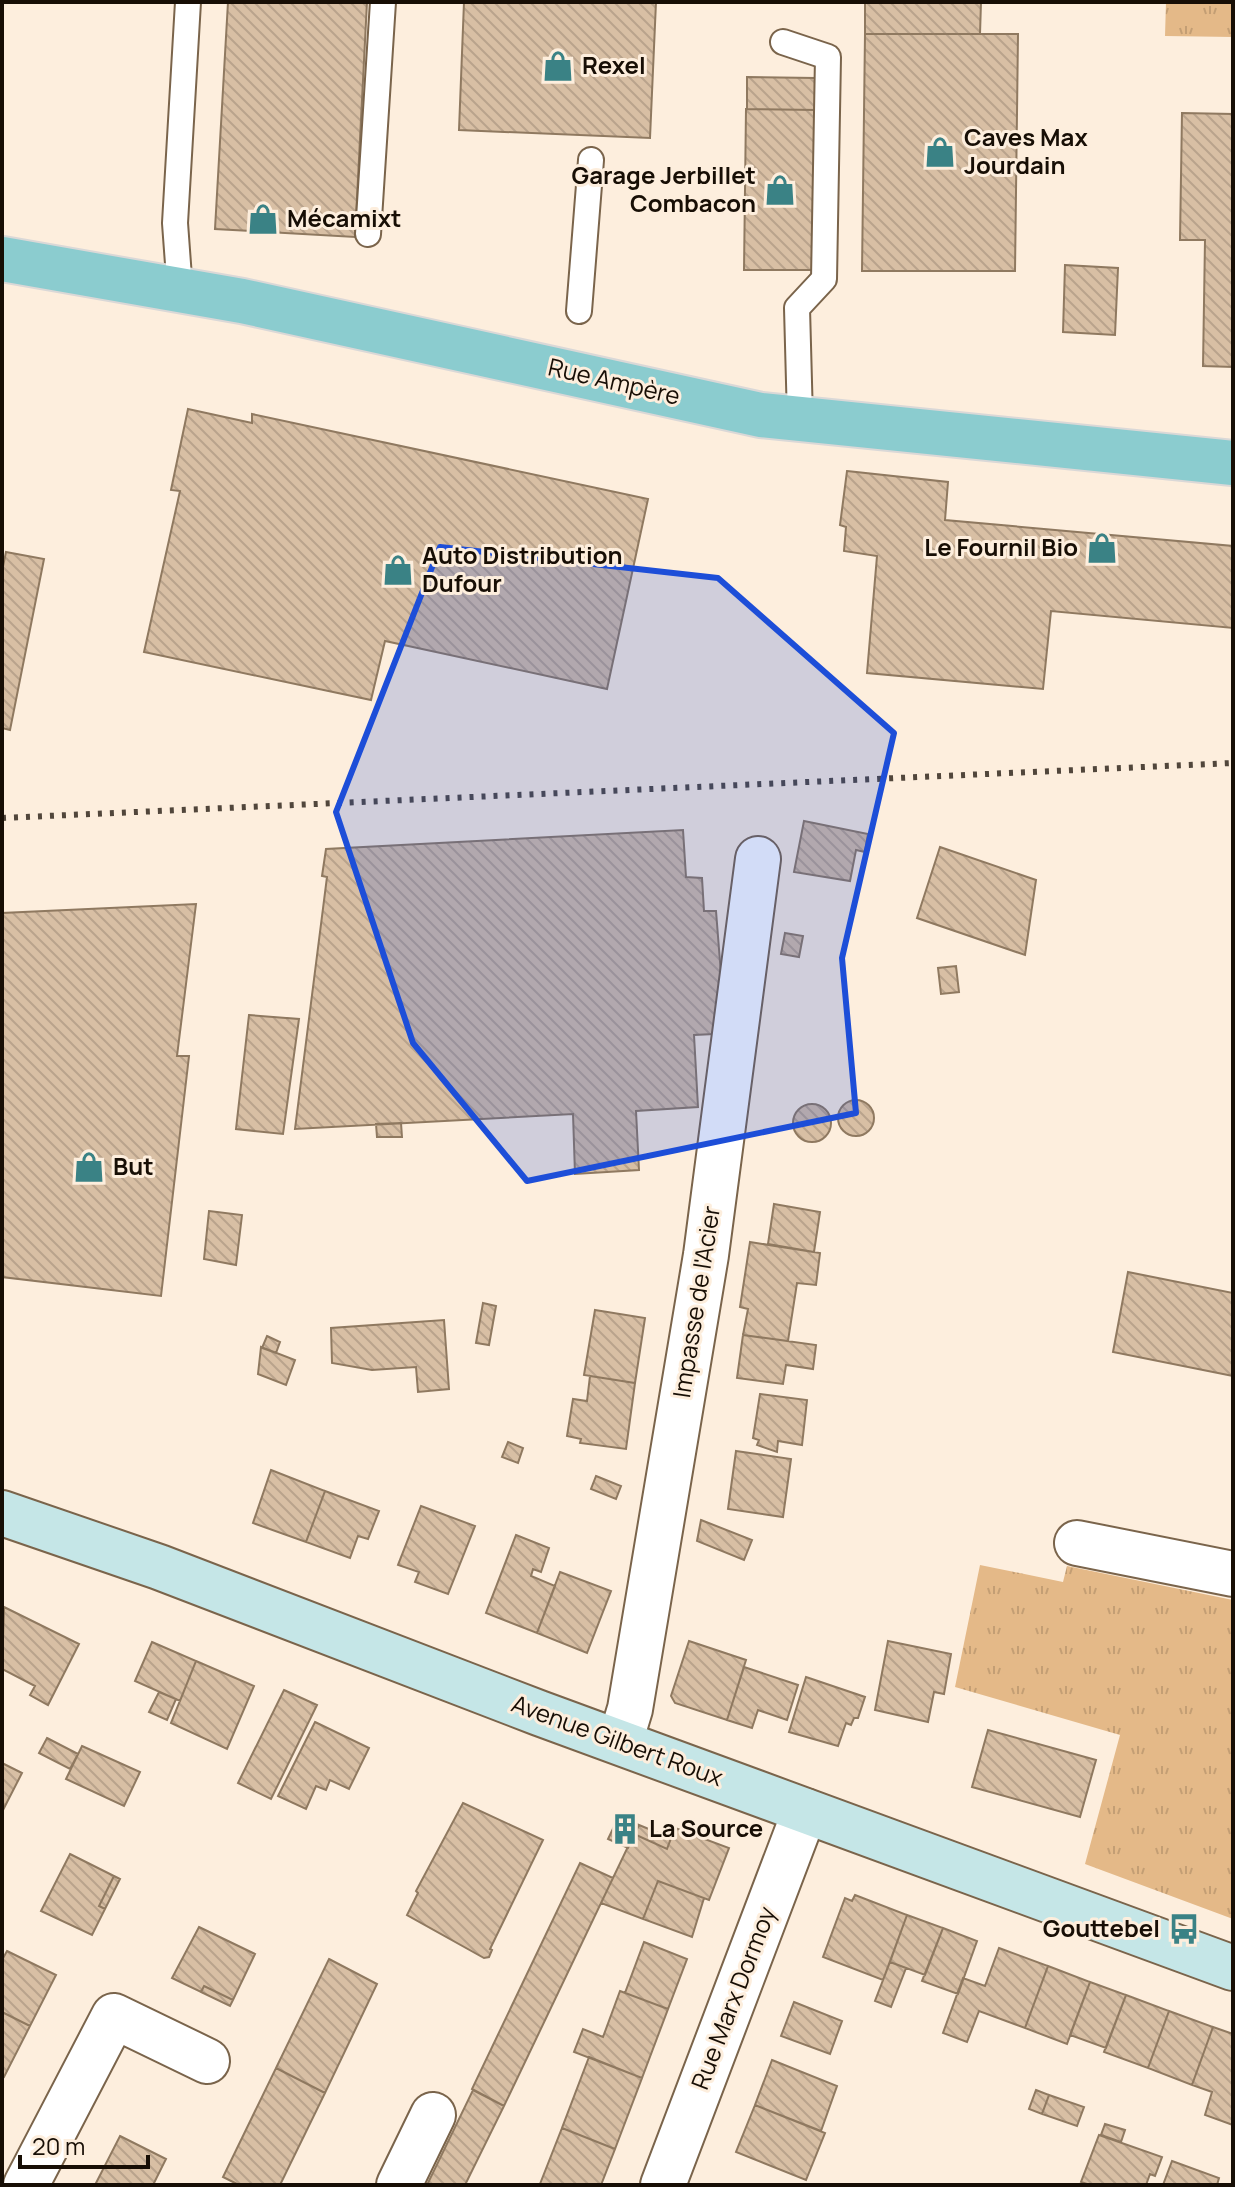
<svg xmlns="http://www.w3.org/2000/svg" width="1235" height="2187" font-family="Manrope,sans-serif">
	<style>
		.grass { fill: url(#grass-tufts) }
		.building { fill: url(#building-back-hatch); stroke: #8f7960; stroke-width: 2 }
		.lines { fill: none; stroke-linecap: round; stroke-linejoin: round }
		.lane-casing { stroke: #7a644b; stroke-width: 28 }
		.street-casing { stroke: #7a644b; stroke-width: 48 }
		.secondary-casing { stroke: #7a644b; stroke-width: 48 }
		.primary-casing { stroke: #dad8d7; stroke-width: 48 }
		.lane { stroke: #fff; stroke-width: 24 }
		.street { stroke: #fff; stroke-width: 44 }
		.secondary { stroke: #c5e6e7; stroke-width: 44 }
		.primary { stroke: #8bcccf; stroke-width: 44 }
		.rail { stroke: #51463b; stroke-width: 6; stroke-dasharray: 4 8; stroke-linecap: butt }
		.marked { fill: #1d4ed8; fill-opacity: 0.2; stroke: #1d4ed8; stroke-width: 6; stroke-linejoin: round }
		.labels { text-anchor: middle; stroke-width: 6; stroke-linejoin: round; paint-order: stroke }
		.poi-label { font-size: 24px; font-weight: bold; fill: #170e05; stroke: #fdeedd; text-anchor: start }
		.street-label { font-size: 24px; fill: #170e05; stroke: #fdeedd }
	</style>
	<defs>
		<pattern id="grass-tufts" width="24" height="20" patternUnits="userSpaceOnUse" patternTransform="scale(2)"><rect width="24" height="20" fill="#e4b988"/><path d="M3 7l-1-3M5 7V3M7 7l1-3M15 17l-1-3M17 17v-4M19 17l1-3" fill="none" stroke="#c39e74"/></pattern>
		<pattern id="building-back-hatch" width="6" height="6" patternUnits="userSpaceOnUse" patternTransform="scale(2)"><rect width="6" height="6" fill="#d8bfa4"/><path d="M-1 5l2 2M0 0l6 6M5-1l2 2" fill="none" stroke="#b9a38c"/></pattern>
	</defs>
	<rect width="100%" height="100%" fill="#fdeedd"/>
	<path class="grass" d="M1166,2H1233V37L1165,36Z
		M980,1565L1063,1582L1067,1566L1233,1600V1919L1085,1864L1120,1735L955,1687Z"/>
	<path class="building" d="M228,2H367L355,237L215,229Z
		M464,2H656L650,138L459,130Z
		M865,2H981L980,34H865Z
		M865,34H1018L1015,271H862Z
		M747,77L815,78V110L747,109Z
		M746,109L817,110L815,270H744Z
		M1182,113L1233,114V367L1203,366L1205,240H1180Z
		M1065,265L1118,268L1115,335L1063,332Z
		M188,409L252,423V414L648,499L607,689L385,641L371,700L144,652L180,491L171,490Z
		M847,471L948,482L945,520L1233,546V628L1051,611L1043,689L867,673L877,556L844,551L846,527L840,525Z
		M6,552L44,559L10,730L2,728V571Z
		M804,821L868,834L865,852L856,850L850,881L794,872Z
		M683,830L686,877L702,878L704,911H716L722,987L714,1034L694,1035L698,1107L636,1111L639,1170L575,1174L573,1114L295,1129L327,877L322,876L326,849Z
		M940,847L1036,880L1025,955L917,918Z
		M196,904L177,1056H189L161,1296L2,1277V913Z
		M785,933L803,936L799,957L781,954Z
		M956,966L959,992L941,994L938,968Z
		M249,1015L299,1019L283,1134L236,1129Z
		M838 1118a18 18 0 1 1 36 0a18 18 0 1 1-36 0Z
		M793 1123a19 19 0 1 1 38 0a19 19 0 1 1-38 0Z
		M401,1123L402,1137H377L376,1124Z
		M774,1204L820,1212L814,1252L768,1244Z
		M209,1211L242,1215L236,1265L204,1259Z
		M750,1242L820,1253L816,1285L797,1283L788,1341L743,1335L748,1309L740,1307Z
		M1128,1272L1233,1293V1376L1113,1352Z
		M483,1303L496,1306L489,1345L476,1343Z
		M595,1310L645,1318L635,1383L584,1375Z
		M444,1320L449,1389L418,1392L416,1367L372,1370L332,1363L331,1328Z
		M743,1335L816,1345L813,1369L786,1365L783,1384L737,1378Z
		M267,1336L280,1342L276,1353L262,1348Z
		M261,1347L295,1360L286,1385L258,1374Z
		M590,1376L635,1383L626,1449L580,1443L581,1439L567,1436L573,1399L587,1401Z
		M760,1394L807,1400L802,1445L778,1441L777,1452L757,1445L759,1440L753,1438Z
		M508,1442L523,1448L518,1463L502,1457Z
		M736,1451L791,1459L783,1517L728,1509Z
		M271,1470L325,1491L306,1542L253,1523Z
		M596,1476L621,1486L616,1499L591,1489Z
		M325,1491L379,1511L368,1539L358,1536L350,1558L306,1542Z
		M421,1506L475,1526L448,1594L415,1582L419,1572L398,1565Z
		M701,1520L752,1540L744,1560L697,1541Z
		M516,1535L549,1548L541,1572L533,1569L531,1576L555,1586L537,1633L486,1613Z
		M560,1572L611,1591L587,1653L537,1633Z
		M4,1607L79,1644L48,1705L30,1695L35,1686L2,1669Z
		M689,1641L746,1660L727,1720L675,1703L671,1696Z
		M888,1641L951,1654L944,1694L934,1692L928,1722L875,1710Z
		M152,1642L196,1661L180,1701L135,1681Z
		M196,1661L254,1686L227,1749L171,1723Z
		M744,1667L798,1685L787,1720L758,1710L752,1728L727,1720Z
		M806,1677L865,1697L858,1718H854L851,1725L846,1723L838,1746L789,1732Z
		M284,1690L317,1705L271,1799L238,1783Z
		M159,1692L176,1699L167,1720L149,1712Z
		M315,1722L369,1748L349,1789L330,1780L326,1790L316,1786L306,1809L278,1796Z
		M988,1730L1096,1760L1080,1817L972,1787Z
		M47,1738L78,1754L70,1769L39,1753Z
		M82,1746L140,1772L124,1806L66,1779Z
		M2,1763L22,1773L2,1812Z
		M463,1803L543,1840L490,1949L492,1950L489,1957L484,1958L407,1915L418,1893L416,1891Z
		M619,1816L639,1825L628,1848L608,1839Z
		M639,1825L671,1838L667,1849L634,1834Z
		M675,1828L729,1848L709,1900L658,1881L643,1919L601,1903L634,1834L667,1849Z
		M70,1854L114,1876L99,1906L105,1909L92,1935L41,1911Z
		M580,1863L613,1878L504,2106L472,2089Z
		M114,1876L120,1879L105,1909L99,1906Z
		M658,1881L704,1898L692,1937L643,1919Z
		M855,1895L907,1915L883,1980L823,1957L845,1898L852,1901Z
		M907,1915L943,1928L925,1975L890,1962Z
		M199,1927L255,1954L233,2000L204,1986L201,1992L172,1978Z
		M943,1928L977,1941L958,1994L922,1981Z
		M644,1942L687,1959L668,2009L625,1993Z
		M999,1948L1048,1966L1025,2028L979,2011L967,2042L943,2033L963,1978L985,1986Z
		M7,1951L56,1975L30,2026L2,2012V1960Z
		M329,1959L377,1984L325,2093L276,2068Z
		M890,1962L906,1968L891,2007L875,2001Z
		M1048,1966L1090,1982L1067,2044L1025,2028Z
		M1090,1982L1126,1995L1106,2048L1070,2035Z
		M204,1986L233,2000L230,2006L201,1992Z
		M620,1991L668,2009L642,2078L574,2052L583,2029L603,2037Z
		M1126,1995L1169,2011L1148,2068L1104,2052Z
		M794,2002L842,2021L830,2054L781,2036Z
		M1169,2011L1213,2027L1192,2085L1148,2068Z
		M2,2012L30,2026L4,2077L2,2076Z
		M1213,2027L1233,2034V2125L1205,2115L1212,2092L1192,2085Z
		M589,2057L642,2078L615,2149L562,2128Z
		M772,2060L837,2086L821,2131L755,2105Z
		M276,2068L325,2093L280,2185H239L223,2177Z
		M473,2090L504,2106L465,2185H427Z
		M1036,2090L1049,2095L1042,2114L1029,2109Z
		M1049,2095L1084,2107L1077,2126L1042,2114Z
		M755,2105L825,2133L806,2180L736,2152Z
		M1105,2124L1125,2130L1121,2142L1101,2135Z
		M562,2128L615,2149L601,2185L540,2184Z
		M1099,2135L1162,2157L1155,2176L1150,2174L1146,2185H1090L1081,2182Z
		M120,2136L166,2159L153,2185H95Z
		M1172,2161L1219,2178L1217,2185H1163Z"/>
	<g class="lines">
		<defs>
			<path id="lane" d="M783,42L828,57L824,279L797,308L800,419
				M368,234L383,2
				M180,291L175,223L188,2
				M579,311L591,160"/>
			<path id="street" d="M1077,1543L1233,1574
				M620,1742L630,1709L706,1255L758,859
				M26,2185L114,2016L207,2061
				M399,2185L433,2115
				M663,2185L805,1811"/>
			<path id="secondary" d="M2,1513L159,1567L539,1713L1233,1968"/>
			<path id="primary" d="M2,259L242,301L761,415L1233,463"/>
		</defs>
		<use href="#lane" class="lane-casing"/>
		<use href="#street" class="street-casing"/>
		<use href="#secondary" class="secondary-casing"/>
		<use href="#primary" class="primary-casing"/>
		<use href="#lane" class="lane"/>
		<use href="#street" class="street"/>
		<use href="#secondary" class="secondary"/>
		<use href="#primary" class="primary"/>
		<path class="rail" d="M2,818L1233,763"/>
	</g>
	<path class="marked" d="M440,547L718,578L894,733L842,958L856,1113L527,1181L413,1043L336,812Z"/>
	<defs>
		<symbol id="shop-bare" viewBox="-9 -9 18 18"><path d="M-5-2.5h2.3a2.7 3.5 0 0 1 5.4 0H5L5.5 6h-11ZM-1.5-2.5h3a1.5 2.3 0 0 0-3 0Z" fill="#3a8285" stroke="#fdeedd" stroke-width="2.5" paint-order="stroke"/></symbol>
		<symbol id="building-bare" viewBox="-9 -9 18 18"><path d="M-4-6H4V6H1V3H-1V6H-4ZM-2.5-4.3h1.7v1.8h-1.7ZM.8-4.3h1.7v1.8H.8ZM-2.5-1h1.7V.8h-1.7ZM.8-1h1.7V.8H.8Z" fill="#3a8285" stroke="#fdeedd" stroke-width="2.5" paint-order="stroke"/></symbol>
		<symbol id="bus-bare" viewBox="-9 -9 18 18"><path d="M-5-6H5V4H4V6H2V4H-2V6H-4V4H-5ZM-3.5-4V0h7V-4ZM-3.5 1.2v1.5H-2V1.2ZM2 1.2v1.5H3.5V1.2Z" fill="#3a8285" stroke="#fdeedd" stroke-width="2.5" paint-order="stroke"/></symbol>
	</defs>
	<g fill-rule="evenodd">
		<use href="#shop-bare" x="536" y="44" width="44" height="44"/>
		<use href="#shop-bare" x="918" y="130" width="44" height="44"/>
		<use href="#shop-bare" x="758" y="168" width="44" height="44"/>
		<use href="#shop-bare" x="241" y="197" width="44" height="44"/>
		<use href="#shop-bare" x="1080" y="526" width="44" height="44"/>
		<use href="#shop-bare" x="376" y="548" width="44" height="44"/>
		<use href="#shop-bare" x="67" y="1145" width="44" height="44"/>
		<use href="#building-bare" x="603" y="1807" width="44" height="44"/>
		<use href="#bus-bare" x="1162" y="1907" width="44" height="44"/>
	</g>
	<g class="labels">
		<g class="poi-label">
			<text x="582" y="74">Rexel</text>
			<text x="964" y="146">Caves Max<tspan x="964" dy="28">Jourdain</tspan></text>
			<text x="756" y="184" text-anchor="end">Garage Jerbillet<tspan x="756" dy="28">Combacon</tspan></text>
			<text x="287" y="227">Mécamixt</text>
			<text x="1078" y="556" text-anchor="end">Le Fournil Bio</text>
			<text x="422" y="564">Auto Distribution<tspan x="422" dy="28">Dufour</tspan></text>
			<text x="113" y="1175">But</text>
			<text x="649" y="1837">La Source</text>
			<text x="1160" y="1937" text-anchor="end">Gouttebel</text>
		</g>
		<g class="street-label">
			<text transform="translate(614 382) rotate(13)" y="8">Rue Ampère</text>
			<text transform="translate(697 1302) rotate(-81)" y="8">Impasse de l'Acier</text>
			<text transform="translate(617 1741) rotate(20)" y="8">Avenue Gilbert Roux</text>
			<text transform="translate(734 1998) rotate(-69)" y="8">Rue Marx Dormoy</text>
		</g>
	</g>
	<rect width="1235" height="2187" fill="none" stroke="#170e05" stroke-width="8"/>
	<path d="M20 2155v12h128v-12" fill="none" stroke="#170e05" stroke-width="4"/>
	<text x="32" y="2155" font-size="24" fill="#170e05" stroke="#fdeedd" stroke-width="6" paint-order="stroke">20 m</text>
</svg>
